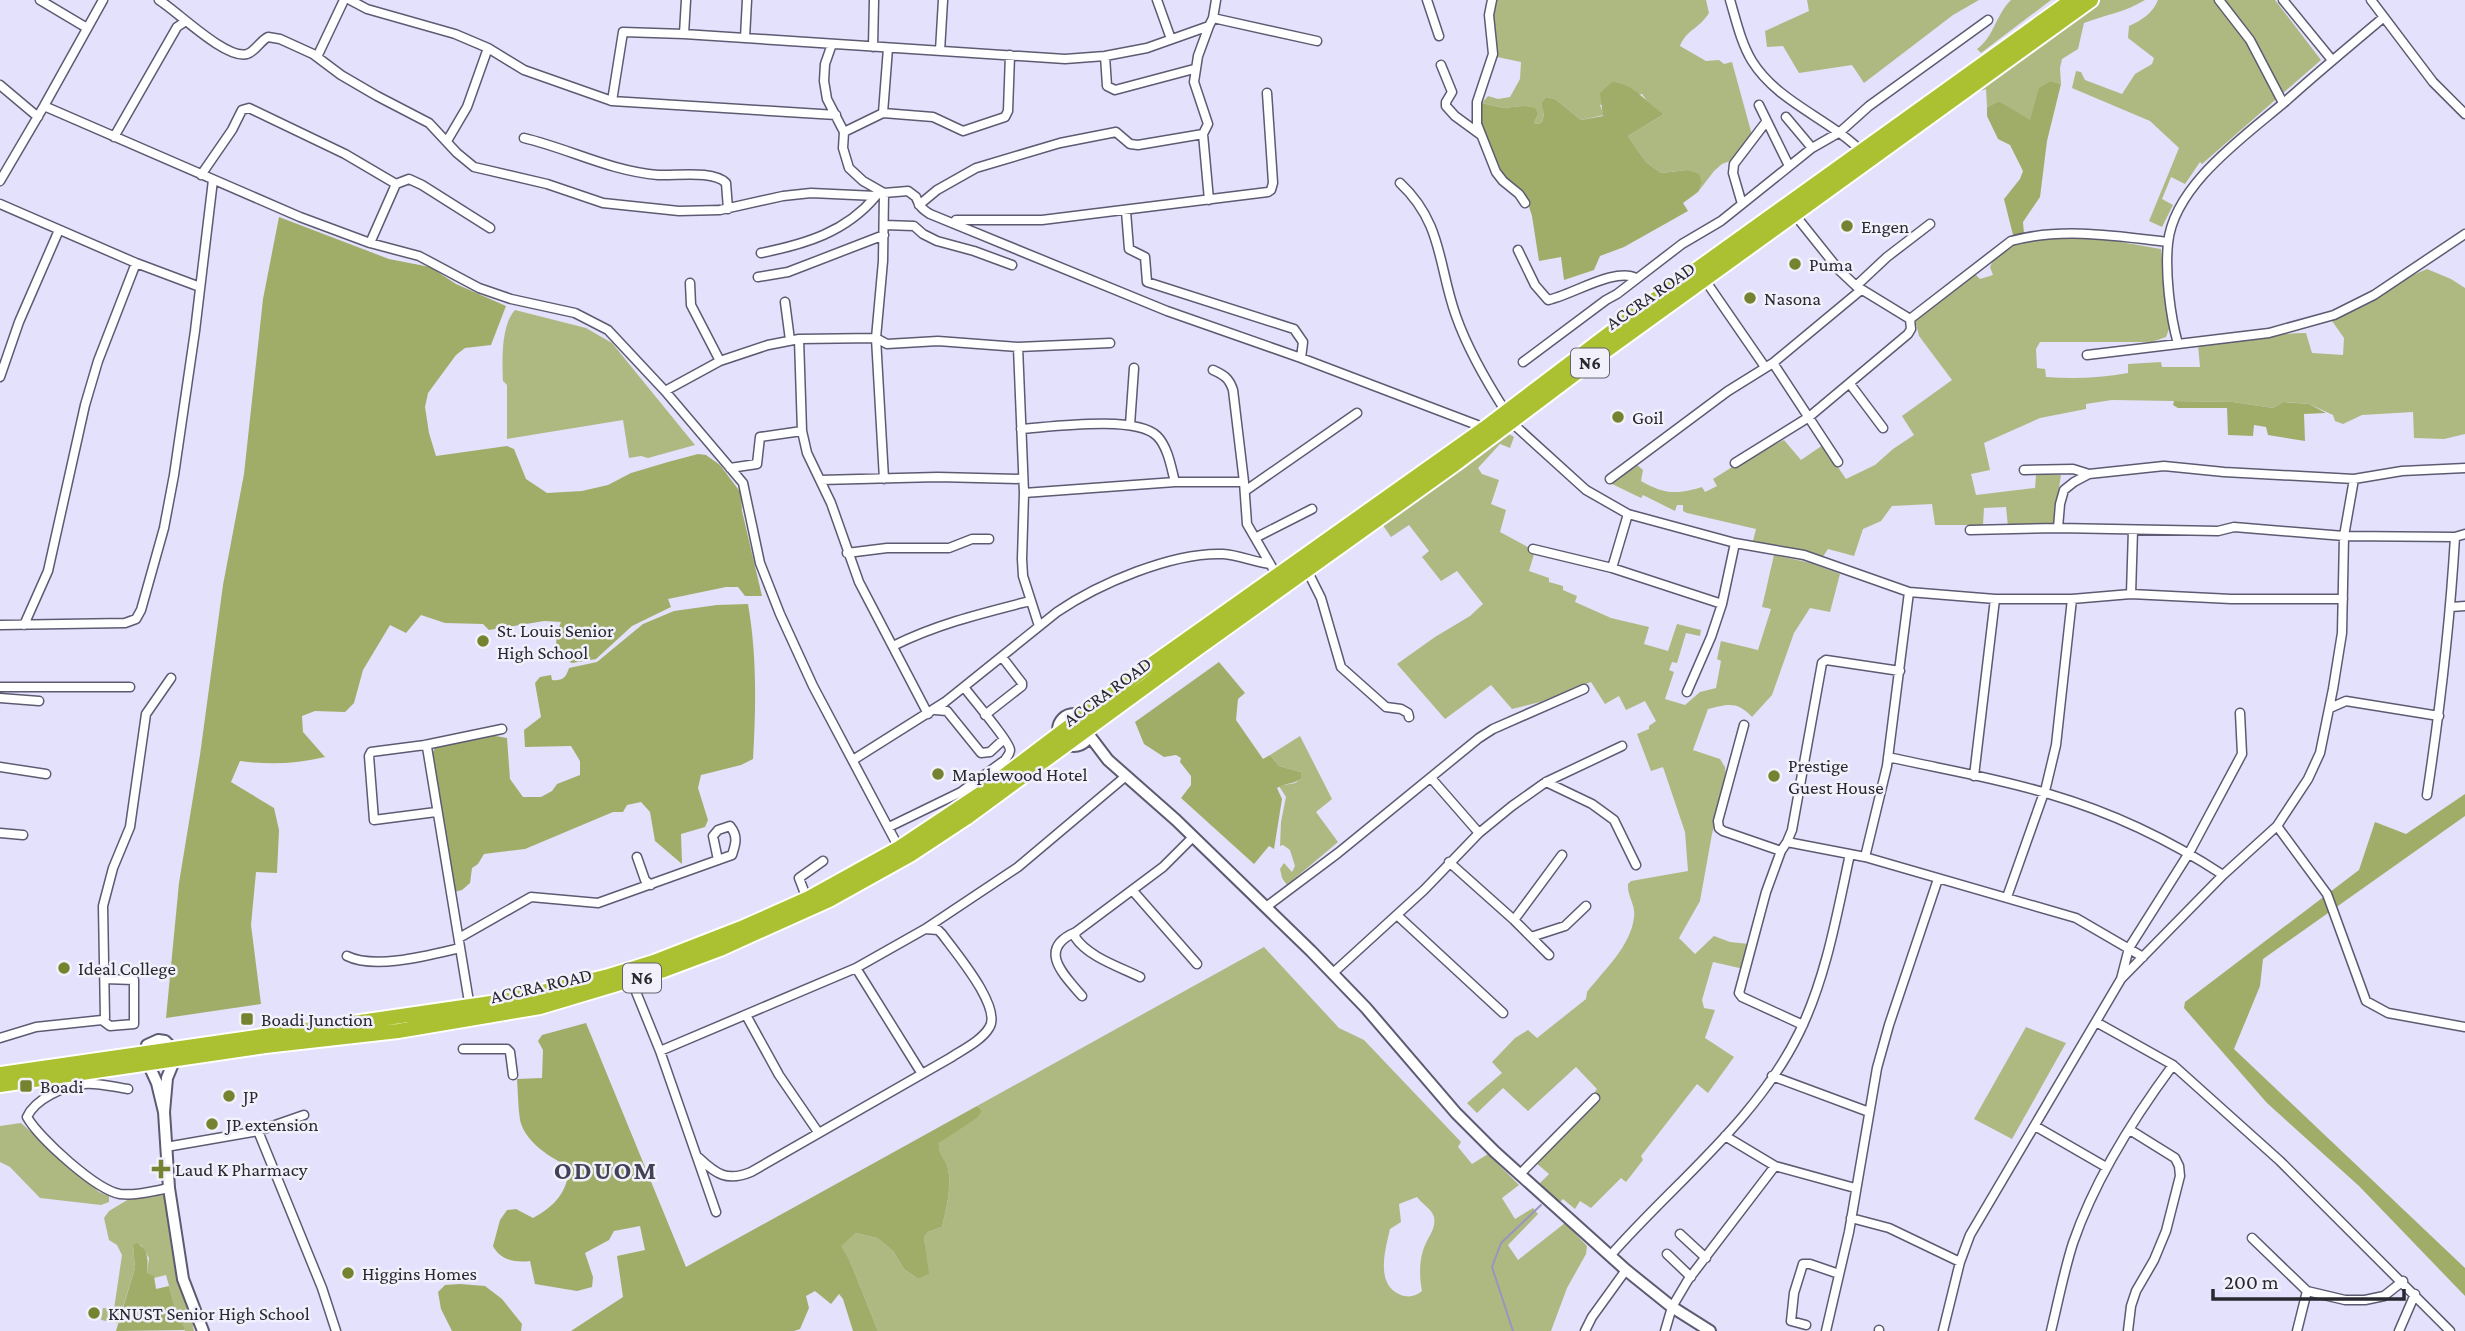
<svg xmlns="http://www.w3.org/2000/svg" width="2465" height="1331" font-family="'Crimson Pro',serif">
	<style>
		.green { fill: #aeb982; fill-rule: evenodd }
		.forest { fill: #a0ad68 }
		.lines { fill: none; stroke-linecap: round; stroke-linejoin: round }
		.stream { stroke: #9996be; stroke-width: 2 }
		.street-casing { stroke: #5c5b71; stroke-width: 11 }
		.secondary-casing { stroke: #5c5b71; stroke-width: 14 }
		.highway-casing { stroke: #fff; stroke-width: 18 }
		.street { stroke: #fff; stroke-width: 8 }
		.secondary { stroke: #fff; stroke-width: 10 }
		.highway { stroke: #acc131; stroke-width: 14 }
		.poi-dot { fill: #758230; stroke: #f1f0fb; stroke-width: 2.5 }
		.labels { text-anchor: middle; stroke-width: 5; stroke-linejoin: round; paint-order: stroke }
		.shield { fill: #f1f0fb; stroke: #64646e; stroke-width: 2 }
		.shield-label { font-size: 18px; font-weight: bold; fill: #282831 }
		.poi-label { font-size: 19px; fill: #282831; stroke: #f1f0fb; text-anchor: start }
		.street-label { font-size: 19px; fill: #282831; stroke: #f1f0fb }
		.district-label { font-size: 26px; font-weight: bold; letter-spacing: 2px; fill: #434156; stroke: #f1f0fb }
	</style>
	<rect width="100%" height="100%" fill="#e3e1fc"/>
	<path class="green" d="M1497,0H1706L1709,13C1699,29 1686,30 1680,46L1706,61L1719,60L1724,64L1732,62L1752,135L1730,161L1722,164L1714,171L1698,192L1702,183L1687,170L1661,173L1646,162L1628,136L1664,114L1651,106L1642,94L1600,105L1604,115L1581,120L1555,99L1546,97L1541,103L1544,113L1542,122L1538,124L1534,123L1538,114L1522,106L1503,108L1482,103L1488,96L1498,99L1510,97L1520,79L1521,62L1497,57L1492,19Z
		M1807,0H1979L1953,15L1864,83L1852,65L1799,73L1783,46L1767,47L1765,31L1809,11Z
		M2011,0H2051L1981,53L1977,49C1994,37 1996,14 2011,0Z
		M2096,0H2145C2126,12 2105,15 2084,23L2078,49L2062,59L2060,68L2061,84L2051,81L2030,121L1999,101L1987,107L1986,89L1980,91L1976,86Z
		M2158,0H2275L2321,60L2202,164L2200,162L2185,184L2171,177L2162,199L2173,205L2162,227L2149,221L2179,148L2150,121L2072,88L2076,71L2081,72L2085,80L2122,94L2135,74L2152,64L2154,58L2128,38L2129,26C2142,20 2152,14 2158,0Z
		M2087,236L2161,249L2169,329L2166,337L2152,342H2040L2036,349L2037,368L2045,369L2046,377C2074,379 2100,378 2128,373V364L2161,362L2162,367H2200L2198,345C2235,343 2270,333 2306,333L2312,353L2343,355L2344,338L2332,321L2372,302L2399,281L2427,269L2451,279L2465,288V434L2444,439L2414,438L2413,412L2362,415L2343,424L2335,421L2333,415L2309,404L2285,402L2273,408L2233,402L2112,400L2086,404V409L2040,418L1984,443L1990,470L1971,474L1976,495L2035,488L2036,475H2061L2053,524L2008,527L2006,507L1984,508L1983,525H1935L1932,504L1892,506L1881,521L1863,529L1854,556L1828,549L1822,558L1753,541L1756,529L1687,513L1683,511V505H1677L1675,511L1643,495L1641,498L1610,483L1637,465L1643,470L1641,481C1664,494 1676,495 1702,487L1705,492L1717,486L1713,479L1750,456L1784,440L1801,460L1823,445L1846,479L1875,465L1893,449L1914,435L1902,416L1952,380L1919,336L1915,320L1974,273L1980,279L1993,275L1990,267C2005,232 2056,237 2087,236Z
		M515,310L586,328L612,343L695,445L648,458L641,456L629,458L623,420L507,439V385L503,381C502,361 501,325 515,310Z
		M1506,432L1514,437L1510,448L1500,444L1478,468L1482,474L1499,480L1491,504L1506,510L1500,532L1535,551L1529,571L1549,578V582L1563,586V590L1577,596L1575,602L1611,618L1649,627L1644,644L1668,651L1677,624L1701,630L1700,636L1686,633L1677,663L1672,662L1669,670L1674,672L1665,699L1685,705L1700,692L1716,688L1721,661L1717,659L1721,641L1758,650L1771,609L1762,607L1774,555L1811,563L1840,574L1830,612L1810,608L1794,633L1772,695L1752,717C1736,700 1727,705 1708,709L1693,750L1720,759L1725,767L1726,779L1712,834L1700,901L1679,938L1695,954L1714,936L1730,942L1749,944L1744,969L1713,962L1702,1000L1704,1008L1715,1010L1705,1038L1734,1057L1708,1093L1697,1084L1641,1156L1643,1160L1626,1182L1621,1178L1591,1208L1580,1201L1575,1209L1563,1199L1558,1204L1538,1185L1549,1174L1535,1162L1597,1099L1593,1094L1597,1089L1576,1067L1528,1111L1503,1088L1477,1113L1467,1103L1502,1073L1492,1062L1515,1038L1528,1030L1537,1038L1586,999L1587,992C1604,970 1631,946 1634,917C1636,905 1627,896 1628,884L1631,881L1688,871L1685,832L1663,767L1651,771L1637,734L1649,729V726L1656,721L1645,701L1626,710L1619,696L1605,704L1591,682L1540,702L1512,709L1491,685L1445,719L1397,664L1435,637L1470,616L1483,604L1457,571L1441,581L1422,557L1429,551L1409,525L1391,537L1380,521Z
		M1300,736L1332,799L1316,812L1338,842L1287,885L1282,878L1280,869L1284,863L1292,872L1295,866L1290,850L1283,845L1280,846L1281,822L1286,797L1279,786L1295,783L1301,779V772L1279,766L1270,755Z
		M1264,947L1339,1028L1364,1040L1461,1142L1458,1147L1472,1164L1488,1154L1519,1185L1502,1198L1515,1219L1533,1208L1538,1214L1508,1245L1518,1260L1565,1223L1587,1246L1586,1254L1567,1288L1551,1331H878L850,1261L840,1246L856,1233L877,1238L893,1251L904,1269L918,1279L928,1274L924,1237L928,1232L942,1227C946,1210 952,1187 948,1169C945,1158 938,1155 939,1143L982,1110L977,1106ZM1417,1197C1422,1204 1432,1209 1434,1217C1436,1228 1430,1234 1426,1243C1419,1257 1419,1276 1422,1291C1416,1296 1409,1298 1401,1295C1375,1285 1385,1251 1390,1229L1401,1222L1399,1204Z
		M2026,1027L2066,1043L2012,1139L1974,1119Z
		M21,1123L99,1192L109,1196V1202L101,1205L40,1198L10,1167L0,1162V1126Z
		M160,1191H166C168,1241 177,1279 197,1325L193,1326L194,1331H185L174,1304L166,1275L154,1278L147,1273L149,1258L141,1245H133L135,1268L118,1323L101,1320L103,1308L114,1309L122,1255L117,1245L109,1240L104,1218L109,1211L129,1199L154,1197Z"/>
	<path class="forest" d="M2051,81L2061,84L2047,141L2040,197L2023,222L2024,234L2014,239L2004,199L2020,179L2023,171L2010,145L1998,139L1987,116V107L1999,101L2030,120L2039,88Z
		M1612,82C1635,84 1646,103 1664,114L1628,136L1646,162L1661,173L1687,170L1699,174L1702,183L1698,192L1683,203L1688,211L1624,247L1600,256L1594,270L1564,280L1561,257L1539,261L1532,216L1525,194L1504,177L1477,115L1482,103L1503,108L1522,106L1535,108L1538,114L1534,123L1538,124L1542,122L1544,114L1541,103L1546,97L1555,99L1581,120L1603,116L1600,93Z
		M279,217L389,259L430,267L456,284L506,306L491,345L465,348L456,355L428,393L425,407L429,433L436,456L507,446L514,449L526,479L547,493L582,491L608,485L631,473L668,462L698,454L706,455L720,465L741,493L742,511L762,596H745L738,587H726L668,599L671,607L632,626L596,659L572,663L557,655L556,635L561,622L544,621L489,630L483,624L445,623L421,615L406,633L390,625L363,670L354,703L345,712L315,711L302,716L303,732L325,757C296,764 269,765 240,761L231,782L274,808L279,830L277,873L256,872L251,925L261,1004L166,1018L179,883L200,755L223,585L244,474L263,299Z
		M2174,401L2233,402L2273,408L2284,402L2309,404L2326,413L2304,414L2305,441L2268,435L2266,427L2254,425L2253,436L2228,435L2227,408H2178L2173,405Z
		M748,604C757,655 756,707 753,759L741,765L701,775L698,788L708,820L705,827L681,834L682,864L655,841L650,812L641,802L627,805L623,812H613L525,849L484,854L478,864L472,868L470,883L462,890L454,892L430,758L436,746L484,734L507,738L510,779L523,797H541L552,791L557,784L580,775V761L571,746L525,747L524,730L541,717L535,683L540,677L551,675L552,680C562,681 566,678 569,668L597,662L643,624L674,611L717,605Z
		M1219,662L1245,693L1238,699L1236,720L1263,759L1270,755L1279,766L1301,772V779C1294,784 1285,783 1277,788L1282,799L1274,849L1269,846L1254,864L1181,798L1191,785V776L1180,762L1181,758L1176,755L1164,757L1144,744L1135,722Z
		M2465,794V816L2263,959L2260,986L2234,1049L2465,1268V1296L2359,1186L2267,1103L2184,1008L2185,1002L2359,870L2375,822L2406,834Z
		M586,1023L686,1267L977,1106L982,1110L978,1117L939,1143C938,1155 946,1159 948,1169C952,1187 946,1210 942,1227L928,1232L924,1237L929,1274L918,1279L904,1269L893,1251L877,1238L856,1233L841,1246L850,1261L878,1331H853L843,1299L839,1294L831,1304L815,1291L806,1296L809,1308L800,1329L794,1331H571L623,1297L617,1256L645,1250L640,1226L614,1231L609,1240L585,1253L593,1277L592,1287L577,1291L535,1284L530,1261C515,1263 500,1260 493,1246L500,1220L507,1210L516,1209L533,1218C555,1206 568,1192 569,1166C550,1158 525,1142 520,1120C518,1107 518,1092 517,1079L542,1078L543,1050L538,1041L542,1035Z
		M137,1243C149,1250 148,1260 147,1273L154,1276L156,1289L169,1286L174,1304L185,1330L116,1331L135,1268L133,1245Z
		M460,1284L485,1286L502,1299L522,1324L521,1331H452L441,1309L438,1292L445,1285Z"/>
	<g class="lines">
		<path class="stream" d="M1513,1331L1492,1267L1501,1243L1541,1205"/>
		<defs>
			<path id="street" d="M40,0L87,28
				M159,0C177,11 226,60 247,54C255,52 260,41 268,37L280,39L313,54L341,75L377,96L429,123L457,153L474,167L547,184L603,203L679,211L720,210L783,196L811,193L876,196L881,192
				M350,0L367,9L455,34L488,48L524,70L612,101L836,115
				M1157,0L1171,39
				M1427,0L1439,36
				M1492,0L1489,15L1493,54L1477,102V124L1496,172L1503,181L1519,194L1525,203
				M1730,0C1736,20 1741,43 1752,61C1778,103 1831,119 1864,154
				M2219,0L2250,40L2283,103
				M2283,0L2332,60
				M2371,0L2433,82L2465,114
				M1213,18L1317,41
				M684,34L686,0
				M745,38L747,0
				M832,44L825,64L824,81L827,99L844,132L843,148L849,168L863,181L884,193L908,191L916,197C919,206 922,209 930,214L1167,311L1301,358L1485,428
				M873,47L874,0
				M940,51L943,0
				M1105,56L1107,86L1115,90L1194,69
				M317,57L344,0
				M1441,65L1452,92L1446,102V106L1455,116L1481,135
				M0,85L38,117
				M612,101L623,32L684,34L1065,59L1105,56L1147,48L1209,26L1213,18L1216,0
				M1759,105L1789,166
				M44,106L300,217L370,243L419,256L479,288L511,299L575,313L608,330L665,391L743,483L760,563L780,614L813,686L899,848
				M883,113L933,117L963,131L1005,117L1008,111L1010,55
				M1786,117L1812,148
				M844,132L883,113L888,48
				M1203,134L1209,200
				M114,137L177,27L186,21
				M524,138C570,149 610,171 658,175C677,176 713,170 726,183L728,209
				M447,141L467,107L488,48
				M201,175L232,130L242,110L249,108L345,154L396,184
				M0,181L44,106L103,0
				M1400,183C1443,223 1438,266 1456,316C1468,350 1486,381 1506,412
				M396,184L409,179L422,185L490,228
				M0,204L136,263L200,287
				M1742,204L1733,173L1734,164L1766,122
				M919,205L937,190L976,168L1060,143L1116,132L1130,144L1138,145L1203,134L1208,124L1194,82L1198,56L1209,26
				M1126,211L1129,249L1145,257L1147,282L1294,329L1303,342L1301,358
				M956,220H1042L1268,192L1271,190L1273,183L1267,93
				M884,225L914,226L923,234L937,241L974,251L1012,265
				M370,243L396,184
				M1518,250L1535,285L1548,300C1572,295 1615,267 1636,278
				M761,253C806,244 846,232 876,196
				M758,277L788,272L884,235
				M1705,280L1765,367
				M690,283L691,305L720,361
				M1856,286L1887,257L1930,224
				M785,302L790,340
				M1910,319L2011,241C2061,227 2117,236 2168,242
				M799,339L802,431L807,453L831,503L859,582L928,714
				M2178,344C2170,315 2165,273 2168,243C2174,185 2245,136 2286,101C2318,72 2351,45 2384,17
				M1018,347L1024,493L1022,559L1023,576L1039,626
				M2087,355L2269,333L2334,315L2374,295L2465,234
				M1523,362L1606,300L1617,294L1682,244L1721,221L1812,148L1840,132L1869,106L1988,20
				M1773,363L1838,462
				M1213,370C1224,375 1229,378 1233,390L1244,482L1247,524L1276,574
				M0,377L19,322L59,230
				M1850,384L1883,428
				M665,391L720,361L768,345L799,339L876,338L887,344L938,341L1018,347L1110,343
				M1511,422L1586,490L1628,514L1735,543L1804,555L1909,592L1995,599H2072L2131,594L2231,599H2343
				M1130,425L1134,368
				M1021,429C1051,427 1136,415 1157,436C1168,447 1171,467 1175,482
				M1735,463L1809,417L1908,334L1911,329L1910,319L1856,286L1839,270L1795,215
				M730,468L757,464L760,437L802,431
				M2024,470L2073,469L2089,474
				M884,479L876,338L883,261L884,193
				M1610,479L1728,391L1773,363L1861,290
				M820,480L938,477L1023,479
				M1245,491L1357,413
				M1024,493L1175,482H1244
				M2058,528L2060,504L2064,490L2074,482L2089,474L2164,466L2224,472L2354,479L2402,471L2465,468
				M1970,530L2058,528L2218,531L2234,527L2344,536L2455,537L2465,534
				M1255,538L1312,509
				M1533,549L1612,568L1722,604
				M847,553L887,548H949L972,539H989
				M1612,568L1628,514
				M1307,570L1321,598L1341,667L1386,707L1401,709L1408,713L1409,717
				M2131,594L2133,530
				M2451,607L2465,606
				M0,625L125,623L136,619L141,610L164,528L174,475L195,331L213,180
				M24,625L48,571L85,405L98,361L136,263
				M893,646C937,624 983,613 1030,601
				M0,687H130
				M1687,692L1711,637L1722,604L1735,543
				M0,698L39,701
				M2330,708L2346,701L2439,716
				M935,710L947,711L981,753L990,752L1004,739
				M985,715L1022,686V683L1002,657
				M1744,725L1718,821L1719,828L1723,831L1781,851
				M425,745L427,747L470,1008
				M1888,757C1941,769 1998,778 2049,794C2110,812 2170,840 2223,875
				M853,760L945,702L1057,612C1098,584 1172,552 1223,554C1239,555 1254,562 1270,564
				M0,767L46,774
				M1974,776L1995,599
				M1431,778L1479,833
				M1546,782L1592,804L1614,820L1636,865
				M2427,795C2440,709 2450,623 2455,537
				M436,812L374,820L369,756L371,752L425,745L502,729
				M2277,826L2327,894L2366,1001L2388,1013L2465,1027
				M889,827L961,792L1005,760C1006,758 1010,754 1010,750C1010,742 971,697 964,687
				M0,833L23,835
				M1787,842L1865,857L2076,918L2143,957
				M637,857L645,880L651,885
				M1865,857L1887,766L1909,592
				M1449,862L1514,920L1549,955
				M1133,891L1197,964
				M2007,897L2046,787L2056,745L2072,599
				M807,899L799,878L823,861
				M1266,907L1338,853L1479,738L1493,729L1584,689
				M1398,916L1503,1013
				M1514,920L1562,855
				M925,929L1018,867L1126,776
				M1076,932C1036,949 1064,975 1082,996
				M1531,937L1565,926L1586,906
				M459,938L531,897L598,903L718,860L732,855C736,843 738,836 730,826L718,830L713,836L718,860
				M347,956C375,970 430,955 460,948
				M856,968L922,1074
				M1333,973L1424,890L1479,833L1512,806L1546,782L1622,746
				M1140,977C1120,967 1088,957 1075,937L1076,932L1163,867L1193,837
				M2121,979L2129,948L2189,853L2242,754L2240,713
				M632,982L660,1051L716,1212
				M746,1015L779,1075L818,1132
				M102,1020L105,1018L103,906L113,868L130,827L146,714L171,678
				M2096,1022L2173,1065L2280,1161L2450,1331
				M1803,1025L1742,997L1739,993L1766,892L1781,851L1787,842L1792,830L1822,663L1826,660L1833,661L1900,671
				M0,1038L36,1027L102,1020L110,1026L134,1024V980L105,979
				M463,1049H507L510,1052L513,1075
				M660,1051L856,968L925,929L938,930L942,934C955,952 1003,1008 989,1028C981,1041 962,1050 950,1058L751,1172C727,1182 716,1174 699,1158
				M1772,1076L1869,1112
				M128,1089C113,1087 97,1082 83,1084C64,1086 35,1099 27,1117C39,1138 96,1190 120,1194C136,1196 153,1191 169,1188
				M2035,1126L2106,1167
				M258,1131L322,1288L336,1331
				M1725,1136L1775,1166L1855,1188
				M166,1147L258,1131L304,1115
				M1520,1174L1595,1098
				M1851,1218L1889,1228L1960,1262
				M1680,1234L1706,1258
				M2252,1238L2307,1291L2345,1300H2365L2384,1296L2403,1281
				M1667,1254L1691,1277
				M1610,1256C1673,1184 1756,1121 1799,1033C1826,978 1837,914 1850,854
				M1806,1325L1791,1321L1794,1293L1803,1264H1810L1839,1274
				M1585,1331L1592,1317L1626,1270
				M1665,1331L1672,1307L1688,1280L1775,1166
				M1826,1331L1849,1232L1877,1068L1889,1025L1938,879
				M1879,1331V1330
				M1943,1331L1960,1262L1970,1235L2121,979L2223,875L2277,826L2308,779L2320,753L2333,689L2342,633L2344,536L2354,479
				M2051,1331C2058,1302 2064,1271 2073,1243C2095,1179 2133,1119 2173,1065
				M2128,1331L2131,1306L2136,1291L2154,1260L2166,1231L2180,1176L2179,1166L2175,1158L2130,1130
				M2297,1331L2307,1291
				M2399,1331L2415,1294"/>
			<path id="secondary" d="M1058 730a16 16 0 1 1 32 0a16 16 0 1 1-32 0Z
				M1089,735L1108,760L1176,820L1311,951L1366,1008L1456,1113L1495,1152L1626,1270L1672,1307L1710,1331
				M164,1112L157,1083L146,1059L147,1045L158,1040L165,1041L173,1049L174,1061L167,1078L164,1112L169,1188L183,1279L203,1331"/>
			<path id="highway" d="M0,1074L505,1001L609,976L654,962L744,927L807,899L899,848L980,794L1141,672L1485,428L1643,308L2072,0
				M0,1085L265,1046L398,1031L540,1007L664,970L720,949L831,899L910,855L966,818L1198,648L1455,464L1600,355L2091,0"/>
		</defs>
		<use href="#street" class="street-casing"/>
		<use href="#secondary" class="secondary-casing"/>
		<use href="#highway" class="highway-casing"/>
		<use href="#street" class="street"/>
		<use href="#secondary" class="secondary"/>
		<use href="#highway" class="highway"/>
	</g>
	<g class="poi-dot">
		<circle cx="1847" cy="226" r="7"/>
		<circle cx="1795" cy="264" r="7"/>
		<circle cx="1750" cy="298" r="7"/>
		<circle cx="1618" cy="417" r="7"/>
		<circle cx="483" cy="641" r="7"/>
		<circle cx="938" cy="774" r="7"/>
		<circle cx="1774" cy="776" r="7"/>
		<circle cx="64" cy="968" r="7"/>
		<rect x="240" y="1012" width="14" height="14" rx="3.5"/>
		<rect x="19" y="1079" width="14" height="14" rx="3.5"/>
		<circle cx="229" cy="1096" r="7"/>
		<circle cx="212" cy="1124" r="7"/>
		<path d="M157.5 1158.5h7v7h7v7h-7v7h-7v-7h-7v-7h7z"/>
		<circle cx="348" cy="1273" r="7"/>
		<circle cx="94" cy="1313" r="7"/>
	</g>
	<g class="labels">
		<g class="shield">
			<rect x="1571" y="348.5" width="38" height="29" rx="5"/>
			<rect x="623" y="963.5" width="38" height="29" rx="5"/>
		</g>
		<g class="shield-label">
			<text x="1590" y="369">N6</text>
			<text x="642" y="984">N6</text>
		</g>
		<g class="poi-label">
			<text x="1861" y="233">Engen</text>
			<text x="1809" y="271">Puma</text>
			<text x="1764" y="305">Nasona</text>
			<text x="1632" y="424">Goil</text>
			<text x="497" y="637">St. Louis Senior<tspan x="497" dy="22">High School</tspan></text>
			<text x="1788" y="772">Prestige<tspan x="1788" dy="22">Guest House</tspan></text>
			<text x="952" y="781">Maplewood Hotel</text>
			<text x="78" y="975">Ideal College</text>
			<text x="261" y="1026">Boadi Junction</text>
			<text x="40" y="1093">Boadi</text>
			<text x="243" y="1103">JP</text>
			<text x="226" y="1131">JP extension</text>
			<text x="175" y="1176">Laud K Pharmacy</text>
			<text x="362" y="1280">Higgins Homes</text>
			<text x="108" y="1320">KNUST Senior High School</text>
		</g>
		<g class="street-label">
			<text transform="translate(1650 295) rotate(-35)" y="7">ACCRA ROAD</text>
			<text transform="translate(1107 691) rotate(-36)" y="7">ACCRA ROAD</text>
			<text transform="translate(541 985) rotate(-13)" y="7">ACCRA ROAD</text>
		</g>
		<g class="district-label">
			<text x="606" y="1179">ODUOM</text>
		</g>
	</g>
	<path d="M2213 1289v10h191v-10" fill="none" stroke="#282831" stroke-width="3.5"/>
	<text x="2224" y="1289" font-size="21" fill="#282831" stroke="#f1f0fb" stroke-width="5" paint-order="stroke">200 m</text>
</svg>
